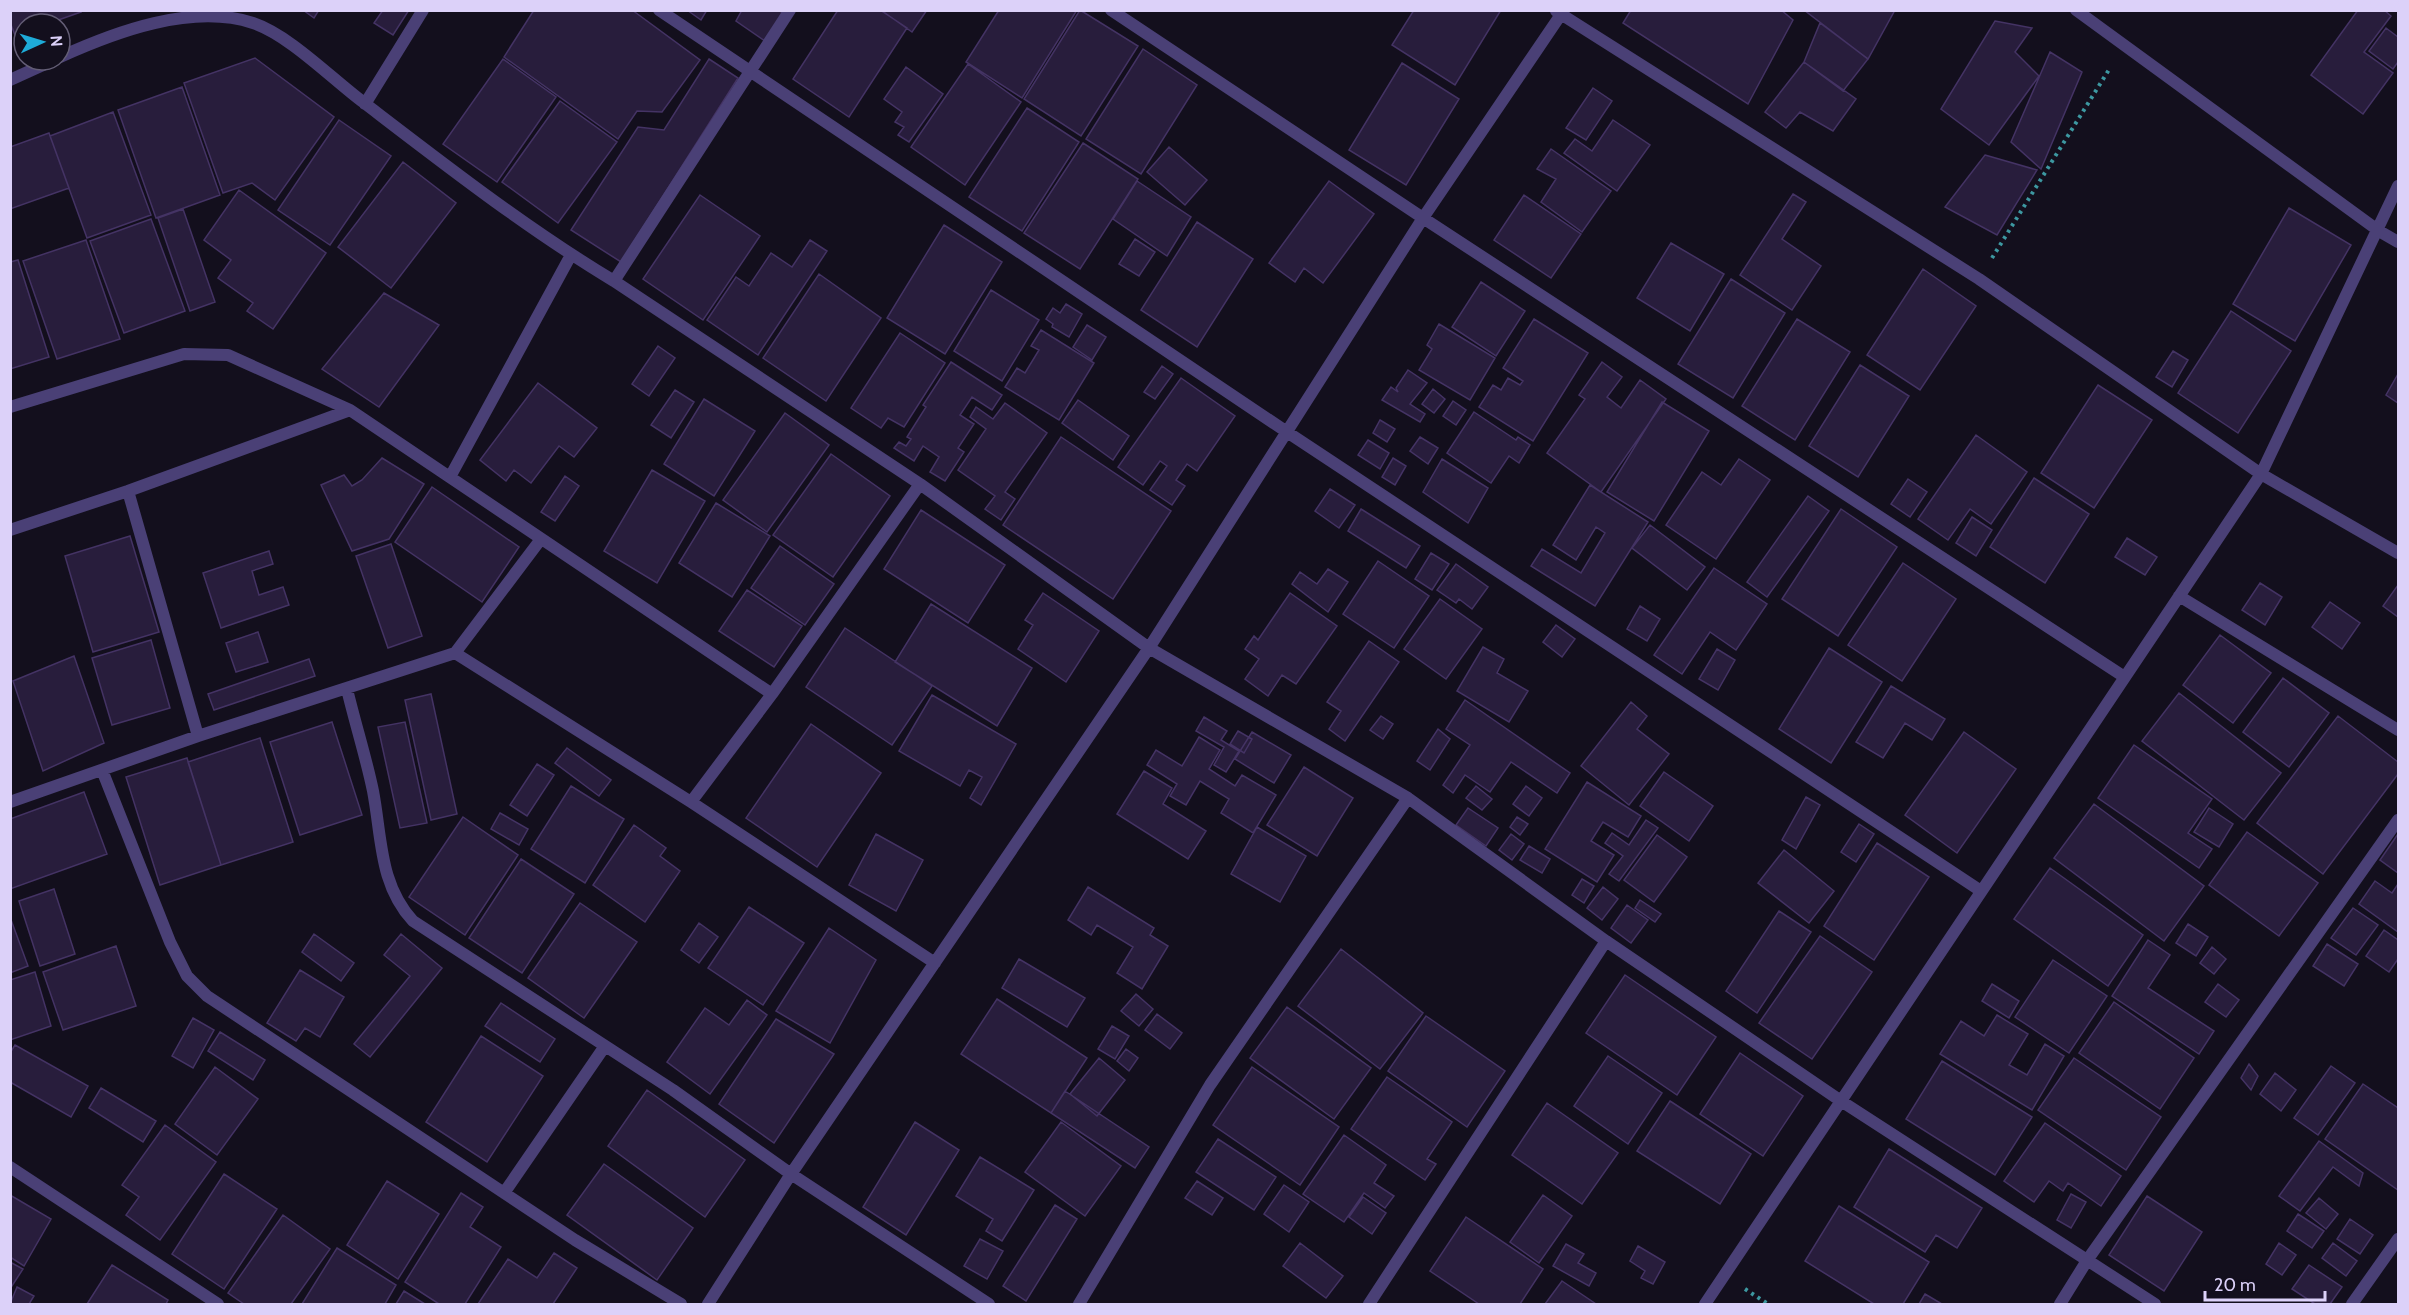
<svg xmlns="http://www.w3.org/2000/svg" width="2409" height="1315" font-family="Cabin,sans-serif">
	<style>
		.building { fill: #281d3c; stroke: #443364; stroke-width: 1.5 }
		.lines { fill: none; stroke-linecap: round; stroke-linejoin: round }
		.path { stroke: #3d98a1; stroke-width: 4; stroke-dasharray: 3 4.5; stroke-linecap: butt }
		.street { stroke: #4a4076; stroke-width: 12 }
	</style>
	<rect width="100%" height="100%" fill="#130f1d"/>
	<path class="building" d="M10,10H80L81,12L47,24H24V32L15,35L10,22Z
		M303,10H319L314,18Z
		M383,10H409L393,35L374,23Z
		M534,10H632L700,60L662,112L637,111L618,139L504,57Z
		M687,10H707L701,20Z
		M742,10H778L784,14L765,41L736,21Z
		M838,10H880L907,28L849,117L793,79Z
		M881,10H927L912,32Z
		M999,10H1077L1022,98L966,62Z
		M1080,10L1138,46L1081,136L1024,99Z
		M1414,10H1501L1455,85L1392,45Z
		M1631,10H1781L1793,20L1748,104L1623,23Z
		M1804,10H1895L1868,59Z
		M2358,10H2384L2391,16L2364,52L2393,73L2363,114L2311,75Z
		M1995,21L2032,28L2015,52L2039,76L1989,145L1941,109Z
		M1820,23L1868,59L1843,91L1804,62Z
		M2386,28L2398,37V62L2393,69L2369,51Z
		M1143,49L1197,85L1141,174L1086,139Z
		M2050,52L2082,72L2041,169L2011,142Z
		M255,58L334,117L275,200L252,183L223,193L184,83Z
		M503,59L556,97L497,182L443,144Z
		M709,59L738,78L621,262L571,230L638,127L664,130Z
		M1804,62L1856,99L1833,131L1800,112L1786,128L1765,112Z
		M1402,63L1459,99L1406,185L1349,150Z
		M968,64L1021,102L965,185L911,147Z
		M906,67L943,94L909,142L898,135L904,127L895,122L902,112L884,99Z
		M182,87L220,195L156,218L118,110Z
		M1593,88L1612,101L1586,140L1566,128Z
		M560,101L617,142L558,223L502,182Z
		M1027,108L1079,142L1022,231L969,197Z
		M113,112L151,215L87,238L50,136Z
		M339,120L391,156L330,245L278,210Z
		M1613,120L1650,145L1617,191L1564,153L1575,139L1592,151Z
		M49,133L69,188L10,209V147Z
		M1083,143L1138,179L1080,269L1024,233Z
		M1169,147L1207,180L1185,205L1147,172Z
		M1551,149L1611,191L1582,232L1541,202L1556,179L1537,169Z
		M1985,155L2037,170L1997,235L1945,207Z
		M403,162L456,203L391,288L338,247Z
		M1137,181L1191,217L1167,256L1113,219Z
		M1329,181L1374,214L1323,283L1304,268L1295,282L1269,263Z
		M239,190L326,253L273,329L247,311L253,303L218,278L231,260L204,240Z
		M1793,194L1806,202L1782,239L1821,266L1792,310L1740,275Z
		M700,195L760,236L703,320L643,279Z
		M1524,195L1581,234L1551,278L1494,240Z
		M2289,208L2351,245L2295,341L2233,304Z
		M183,209L215,302L190,311L158,218Z
		M151,219L185,311L124,333L90,241Z
		M1197,222L1253,259L1197,347L1141,310Z
		M944,225L1002,262L945,354L887,318Z
		M1135,239L1155,252L1139,276L1119,264Z
		M86,240L120,339L57,359L23,261Z
		M810,240L827,251L758,355L707,320L736,277L749,286L771,253L792,267Z
		M1671,243L1724,274L1690,331L1637,298Z
		M18,260L49,357L10,369V262Z
		M1923,269L1976,306L1920,390L1867,355Z
		M819,274L881,318L826,401L763,358Z
		M1731,279L1785,313L1733,398L1678,364Z
		M1481,282L1525,311L1496,356L1452,327Z
		M991,290L1039,320L1002,381L954,351Z
		M384,293L439,325L379,407L322,369Z
		M1066,304L1082,314L1069,337L1052,327L1053,324L1046,319L1053,308L1060,313Z
		M2231,311L2291,351L2238,433L2178,393Z
		M1534,319L1588,353L1533,441L1479,407L1493,385L1501,390L1508,378L1520,385L1523,381L1503,368Z
		M1797,319L1850,352L1795,440L1742,406Z
		M1439,324L1495,358L1470,400L1419,370L1432,349L1427,345Z
		M1087,325L1106,337L1092,360L1073,347Z
		M1041,330L1094,363L1059,420L1005,387L1017,368L1025,373L1039,350L1031,346Z
		M900,333L945,363L904,427L888,418L881,428L851,408Z
		M658,346L675,358L649,396L632,384Z
		M2173,351L2188,360L2172,387L2156,377Z
		M951,362L1002,395L992,410L972,397L960,415L974,424L958,448L964,452L945,481L930,472L939,457L923,446L914,461L894,448L899,442L906,446L911,439L907,437L926,407L923,405Z
		M1602,362L1622,377L1607,397L1621,408L1640,380L1666,399L1601,492L1547,453L1585,399L1579,395Z
		M1860,365L1909,396L1858,477L1809,446Z
		M1162,366L1173,374L1155,399L1144,392Z
		M1408,370L1427,383L1410,404L1425,414L1420,422L1382,400L1391,387L1398,392L1396,388Z
		M2398,374V403L2386,395Z
		M1181,378L1235,416L1197,471L1187,464L1176,480L1185,486L1172,505L1150,490L1167,466L1160,461L1143,485L1118,467Z
		M538,383L597,428L574,457L559,446L531,483L514,470L506,481L480,460Z
		M2098,385L2152,420L2094,508L2041,473Z
		M1433,389L1445,399L1434,413L1422,404Z
		M675,390L694,402L671,438L651,425Z
		M704,399L755,431L714,496L664,464Z
		M1078,400L1129,436L1113,460L1062,423Z
		M1453,401L1466,410L1456,425L1443,416Z
		M1662,402L1709,431L1654,521L1607,492Z
		M1005,403L1047,433L1005,492L1015,499L1001,520L985,509L995,496L958,470L986,429L970,417L976,407L993,419Z
		M1474,412L1516,440L1518,437L1530,445L1519,463L1509,456L1491,483L1447,453Z
		M785,413L829,445L767,532L723,500Z
		M1380,420L1395,429L1387,442L1373,433Z
		M1976,435L2027,472L1991,524L1970,509L1948,540L1918,519Z
		M1061,437L1171,511L1113,599L1003,525Z
		M1420,437L1438,448L1428,464L1410,451Z
		M1368,440L1389,453L1380,469L1358,455Z
		M831,454L890,496L833,577L773,535Z
		M382,458L424,484L389,539L352,551L321,485L344,475L352,486L362,480Z
		M1393,458L1406,466L1395,485L1382,477Z
		M1442,459L1488,488L1468,523L1423,492Z
		M1739,459L1770,480L1716,559L1666,525L1702,472L1721,485Z
		M652,470L705,501L657,583L604,551Z
		M565,476L579,486L555,521L541,512Z
		M2034,478L2089,514L2045,583L1990,547Z
		M1908,479L1927,492L1910,517L1891,504Z
		M1590,485L1648,522L1595,606L1531,566L1542,549L1581,573L1605,533L1596,527L1576,560L1553,545Z
		M432,487L519,547L482,602L395,542Z
		M1330,489L1355,505L1339,528L1315,511Z
		M1808,496L1829,511L1767,597L1747,582Z
		M716,503L770,536L732,597L679,563Z
		M1361,509L1420,546L1406,568L1348,531Z
		M1841,509L1897,547L1838,636L1782,599Z
		M921,510L1005,565L968,623L884,569Z
		M1972,517L1992,530L1976,556L1956,543Z
		M1650,525L1705,567L1687,590L1632,548Z
		M130,536L159,632L93,652L65,556Z
		M2127,538L2157,557L2145,575L2115,557Z
		M391,544L422,636L388,648L356,556Z
		M780,546L834,584L805,625L751,588Z
		M269,551L273,564L252,571L259,595L283,587L289,605L221,628L203,573Z
		M1431,553L1449,564L1432,590L1415,579Z
		M1378,561L1429,596L1394,648L1343,614Z
		M1903,563L1956,599L1902,681L1848,645Z
		M1456,564L1488,587L1472,609L1459,599L1456,603L1437,590Z
		M1714,568L1767,604L1736,650L1710,632L1682,674L1654,655Z
		M1328,569L1348,582L1328,612L1292,584L1300,572L1317,584Z
		M2260,583L2282,597L2265,625L2242,610Z
		M2398,585V617L2383,606Z
		M747,590L802,626L774,667L719,631Z
		M1043,593L1099,631L1066,682L1018,649L1033,625L1025,620Z
		M1290,593L1337,626L1296,684L1282,675L1268,696L1245,679L1259,659L1245,649L1254,636L1258,640Z
		M1440,599L1482,629L1446,679L1404,649Z
		M2330,602L2360,623L2342,649L2312,627Z
		M931,604L1032,668L997,726L895,662Z
		M1640,606L1660,619L1647,641L1627,629Z
		M1556,625L1575,639L1562,657L1543,642Z
		M845,628L932,686L892,745L806,687Z
		M258,632L268,662L236,672L226,643Z
		M2220,635L2271,673L2233,723L2183,685Z
		M151,640L170,708L112,725L92,658Z
		M1369,641L1399,662L1345,741L1329,729L1341,711L1327,702Z
		M1483,647L1504,659L1497,673L1528,691L1509,722L1457,691Z
		M1829,648L1882,682L1831,763L1779,729Z
		M1717,649L1735,660L1718,690L1699,679Z
		M74,656L104,743L43,771L13,681Z
		M309,659L315,676L214,710L208,694Z
		M2283,678L2329,713L2289,767L2243,732Z
		M1891,686L1945,719L1932,740L1905,723L1883,758L1856,742Z
		M2179,693L2281,773L2244,820L2142,741Z
		M431,694L457,814L431,820L405,700Z
		M932,695L1016,744L981,805L970,798L982,777L969,770L960,786L899,751Z
		M1465,700L1570,773L1557,793L1511,762L1490,792L1465,775L1453,793L1443,785L1470,745L1446,729Z
		M1631,702L1647,716L1637,729L1669,754L1629,805L1581,766Z
		M1381,716L1393,724L1383,739L1370,730Z
		M2338,716L2398,762V774L2323,874L2257,823Z
		M1204,717L1227,731L1221,740L1239,751L1226,772L1214,765L1224,747L1196,731Z
		M332,722L362,815L300,835L270,742Z
		M405,722L427,823L400,828L378,727Z
		M811,724L881,773L817,867L746,818Z
		M1438,729L1450,739L1430,770L1417,761Z
		M1238,731L1252,739L1244,753L1230,744Z
		M1252,732L1291,755L1274,783L1235,759Z
		M1964,732L2016,769L1957,853L1905,815Z
		M1199,737L1220,750L1209,769L1235,786L1242,775L1276,795L1253,833L1221,813L1229,799L1200,781L1186,805L1170,796L1177,784L1147,765L1156,750L1182,766Z
		M260,738L293,842L221,865L188,762Z
		M2134,745L2212,799L2188,833L2212,849L2199,868L2098,798Z
		M567,748L611,780L599,796L555,763Z
		M187,758L221,865L160,885L126,777Z
		M537,764L554,775L527,816L510,805Z
		M1304,767L1353,798L1317,856L1267,825Z
		M1144,771L1172,788L1163,804L1206,831L1188,859L1117,814Z
		M1664,772L1713,806L1689,841L1640,806Z
		M1587,782L1641,816L1628,837L1603,822L1591,841L1614,855L1597,882L1545,849Z
		M571,786L624,819L585,883L531,849Z
		M1476,786L1492,799L1482,810L1466,798Z
		M1526,786L1542,798L1529,816L1513,804Z
		M84,792L107,854L10,889V819Z
		M1806,797L1820,805L1796,849L1782,840Z
		M2094,804L2204,886L2164,941L2054,858Z
		M1468,808L1498,828L1486,846L1456,825Z
		M2209,808L2233,824L2219,847L2194,832Z
		M500,813L528,829L519,845L491,829Z
		M463,817L518,855L465,935L409,897Z
		M1517,817L1528,824L1520,835L1510,827Z
		M1646,820L1658,828L1619,881L1609,874L1623,856L1605,843L1612,833L1629,845Z
		M1859,824L1874,834L1856,862L1841,852Z
		M634,825L666,848L660,856L680,871L645,922L593,885Z
		M1257,827L1306,856L1280,902L1231,874Z
		M2247,832L2318,883L2279,936L2209,885Z
		M876,834L923,860L896,911L849,885Z
		M1511,834L1524,844L1512,860L1499,850Z
		M2398,834V873L2380,860Z
		M1657,835L1687,857L1654,902L1624,880Z
		M1877,843L1929,877L1874,960L1824,926Z
		M1529,846L1550,859L1542,873L1520,860Z
		M1784,850L1834,891L1809,923L1758,883Z
		M521,859L574,894L522,973L469,938Z
		M2050,868L2143,935L2108,986L2014,919Z
		M1582,879L1594,886L1584,903L1572,895Z
		M2375,881L2392,893L2398,884V932L2359,904Z
		M1088,887L1154,928L1150,935L1168,946L1142,989L1117,973L1133,947L1097,925L1091,935L1068,920Z
		M1603,887L1618,899L1602,920L1587,908Z
		M54,889L75,954L40,966L19,901Z
		M1640,900L1661,914L1655,922L1635,908Z
		M580,903L637,942L584,1018L528,978Z
		M1627,905L1648,920L1631,943L1611,928Z
		M749,907L804,943L763,1005L708,968Z
		M2353,908L2378,925L2356,955L2331,938Z
		M1779,911L1811,932L1757,1013L1726,991Z
		M10,917L28,966L10,973Z
		M699,923L718,937L699,963L681,950Z
		M2188,924L2208,937L2196,956L2176,943Z
		M829,928L876,960L830,1043L776,1011Z
		M2384,930L2398,940V959L2389,972L2366,956Z
		M314,934L354,963L341,981L302,952Z
		M401,934L442,968L370,1057L354,1044L410,976L384,955Z
		M1820,936L1872,972L1812,1059L1759,1023Z
		M2148,940L2170,955L2148,988L2214,1031L2199,1054L2112,996Z
		M2327,944L2358,964L2344,986L2313,966Z
		M116,946L136,1006L63,1030L43,972Z
		M2212,947L2226,959L2214,974L2200,963Z
		M1341,949L1423,1013L1380,1069L1298,1006Z
		M1019,959L1085,998L1067,1027L1002,988Z
		M2053,960L2107,996L2069,1053L2015,1017Z
		M300,970L344,997L320,1037L305,1028L296,1041L267,1023Z
		M35,972L51,1026L10,1040V980Z
		M1625,975L1716,1037L1677,1095L1586,1033Z
		M1992,984L2019,1001L2009,1018L1982,1001Z
		M2218,984L2239,1000L2226,1017L2205,1002Z
		M1136,994L1153,1009L1139,1026L1121,1011Z
		M997,999L1087,1058L1051,1113L961,1054Z
		M747,1000L767,1015L710,1094L667,1062L705,1008L729,1025Z
		M2114,1002L2194,1058L2160,1109L2079,1053Z
		M501,1003L555,1039L540,1062L485,1026Z
		M1287,1007L1371,1068L1334,1119L1250,1058Z
		M1157,1014L1182,1033L1170,1049L1145,1030Z
		M1997,1015L2028,1034L2009,1065L2027,1075L2045,1044L2064,1056L2032,1110L1940,1054L1961,1021L1984,1036Z
		M1426,1016L1505,1071L1467,1127L1388,1071Z
		M193,1018L214,1030L193,1068L172,1056Z
		M776,1019L834,1054L774,1143L719,1104Z
		M1112,1026L1129,1036L1115,1059L1098,1049Z
		M220,1032L265,1060L253,1080L208,1051Z
		M481,1036L543,1076L487,1162L426,1122Z
		M15,1045L88,1086L71,1117L10,1082V1053Z
		M1126,1049L1138,1058L1129,1071L1117,1061Z
		M1740,1053L1803,1096L1763,1156L1700,1114Z
		M1608,1056L1662,1093L1628,1144L1574,1106Z
		M1099,1058L1125,1080L1097,1116L1070,1094Z
		M2074,1058L2161,1117L2126,1170L2038,1110Z
		M1942,1061L2032,1117L1995,1175L1906,1119Z
		M2249,1064L2258,1076L2251,1090L2241,1078Z
		M2331,1066L2355,1083L2318,1135L2294,1118Z
		M215,1067L258,1099L217,1155L175,1124Z
		M1252,1067L1339,1127L1300,1185L1213,1125Z
		M2275,1073L2296,1090L2281,1111L2260,1094Z
		M1387,1077L1452,1122L1427,1159L1436,1164L1425,1180L1351,1129Z
		M2363,1084L2398,1108V1190L2325,1139Z
		M101,1088L156,1121L143,1142L89,1108Z
		M647,1090L745,1160L705,1217L608,1146Z
		M1065,1091L1149,1147L1135,1168L1051,1113Z
		M1670,1101L1751,1154L1720,1204L1637,1151Z
		M1547,1103L1618,1153L1582,1204L1512,1155Z
		M915,1122L959,1150L906,1235L863,1207Z
		M1061,1122L1121,1166L1085,1216L1025,1172Z
		M2045,1123L2121,1176L2101,1206L2068,1183L2063,1191L2049,1181L2034,1202L2004,1181Z
		M165,1125L216,1162L160,1240L126,1215L139,1197L122,1185Z
		M1344,1135L1386,1165L1374,1183L1394,1196L1385,1208L1364,1193L1344,1222L1303,1194Z
		M1218,1139L1276,1177L1254,1210L1196,1172Z
		M2319,1141L2363,1173L2359,1186L2333,1167L2300,1211L2279,1196Z
		M1889,1149L1982,1208L1957,1248L1936,1235L1925,1252L1854,1207Z
		M980,1157L1034,1190L1002,1241L986,1231L993,1219L956,1196Z
		M604,1164L693,1228L657,1280L567,1215Z
		M224,1174L277,1209L224,1289L172,1254Z
		M387,1181L439,1214L398,1279L347,1245Z
		M1197,1181L1223,1198L1212,1215L1185,1198Z
		M1284,1185L1309,1202L1289,1232L1264,1214Z
		M461,1193L483,1207L470,1227L501,1247L465,1304H439L405,1282Z
		M2071,1194L2086,1202L2071,1228L2057,1220Z
		M10,1195L51,1219L24,1266L10,1257Z
		M1543,1195L1572,1216L1539,1263L1510,1242Z
		M2147,1196L2202,1232L2164,1291L2109,1255Z
		M1363,1197L1386,1213L1372,1234L1349,1217Z
		M2319,1198L2338,1214L2326,1229L2306,1213Z
		M1055,1205L1077,1219L1026,1301L1003,1286Z
		M1839,1206L1929,1262L1903,1304H1874L1805,1261Z
		M2298,1214L2324,1231L2312,1248L2287,1231Z
		M283,1215L330,1249L291,1304H244L228,1293Z
		M1466,1217L1543,1269L1520,1304H1479L1430,1271Z
		M2350,1219L2373,1235L2360,1254L2337,1239Z
		M980,1239L1003,1251L987,1279L964,1266Z
		M1300,1243L1343,1276L1326,1298L1283,1266Z
		M2279,1243L2296,1255L2282,1275L2266,1264Z
		M2333,1243L2357,1261L2346,1276L2322,1258Z
		M1566,1244L1584,1254L1578,1263L1596,1273L1589,1286L1553,1266Z
		M1638,1246L1665,1262L1653,1284L1641,1278L1645,1271L1630,1261Z
		M337,1248L396,1285L385,1304H302Z
		M554,1253L577,1268L553,1304H478L508,1259L537,1278Z
		M10,1262L23,1269L10,1289Z
		M112,1265L168,1300L166,1304H87Z
		M2309,1265L2342,1287L2330,1304H2315L2292,1289Z
		M1562,1281L1596,1304H1545Z
		M17,1287L34,1296L29,1304H10Z
		M404,1291L425,1304H396Z
		M1925,1294L1942,1304H1919Z"/>
	<g class="lines">
		<path class="path" d="M1992,258L2110,68
			M1745,1289L1768,1304"/>
		<path class="street" d="M659,10L1287,432L1981,891
			M1111,10L1423,218L2123,676
			M2076,10L2379,231L2398,242
			M1556,11L1979,279L2261,474L2398,553
			M60,57C115,32 192,3 253,23C289,35 331,78 363,102C444,164 526,228 614,281L920,484L1149,648L1408,798L1606,941L1841,1101L2155,1304
			M10,80L54,60
			M365,104L423,10
			M614,281L790,10
			M10,407L184,354L228,355L350,410L772,694
			M450,477L571,255
			M128,491L198,736
			M10,530L128,491L350,410
			M2179,596L2398,730
			M455,653L691,802L935,963
			M347,689C355,723 366,757 373,791C382,838 379,884 413,921L673,1090L791,1174L989,1304
			M102,770L170,942L187,976L207,996L575,1240L681,1304
			M10,802L198,736L455,653L541,539
			M691,802L772,694L920,484
			M10,1167L218,1304
			M504,1193L605,1046
			M708,1304L791,1174L1149,648L1423,218L1564,10
			M1079,1304L1210,1085L1408,798
			M1369,1304L1606,941
			M1705,1304L2261,474L2398,186
			M2060,1304L2088,1259L2398,820
			M2352,1304L2398,1239"/>
	</g>
	<rect width="2409" height="1315" fill="none" stroke="#dcd1f9" stroke-width="24"/>
	<g transform="translate(42 42) rotate(86)"><circle r="28" fill="#130f1d" stroke="#635d75" stroke-width="1.5"/>
	<path d="M0-4.5L10 22L0 15L-10 22Z" fill="#1eabd8"/>
	<text y="-9" font-size="16" font-weight="bold" text-anchor="middle" fill="#dcd1f9">N</text>
	</g>
	<path d="M2205 1291v9h120v-9" fill="none" stroke="#dcd1f9" stroke-width="3"/>
	<text x="2214" y="1291" font-size="18" fill="#dcd1f9" stroke="#130f1d" stroke-width="4.5" paint-order="stroke">20 m</text>
</svg>
